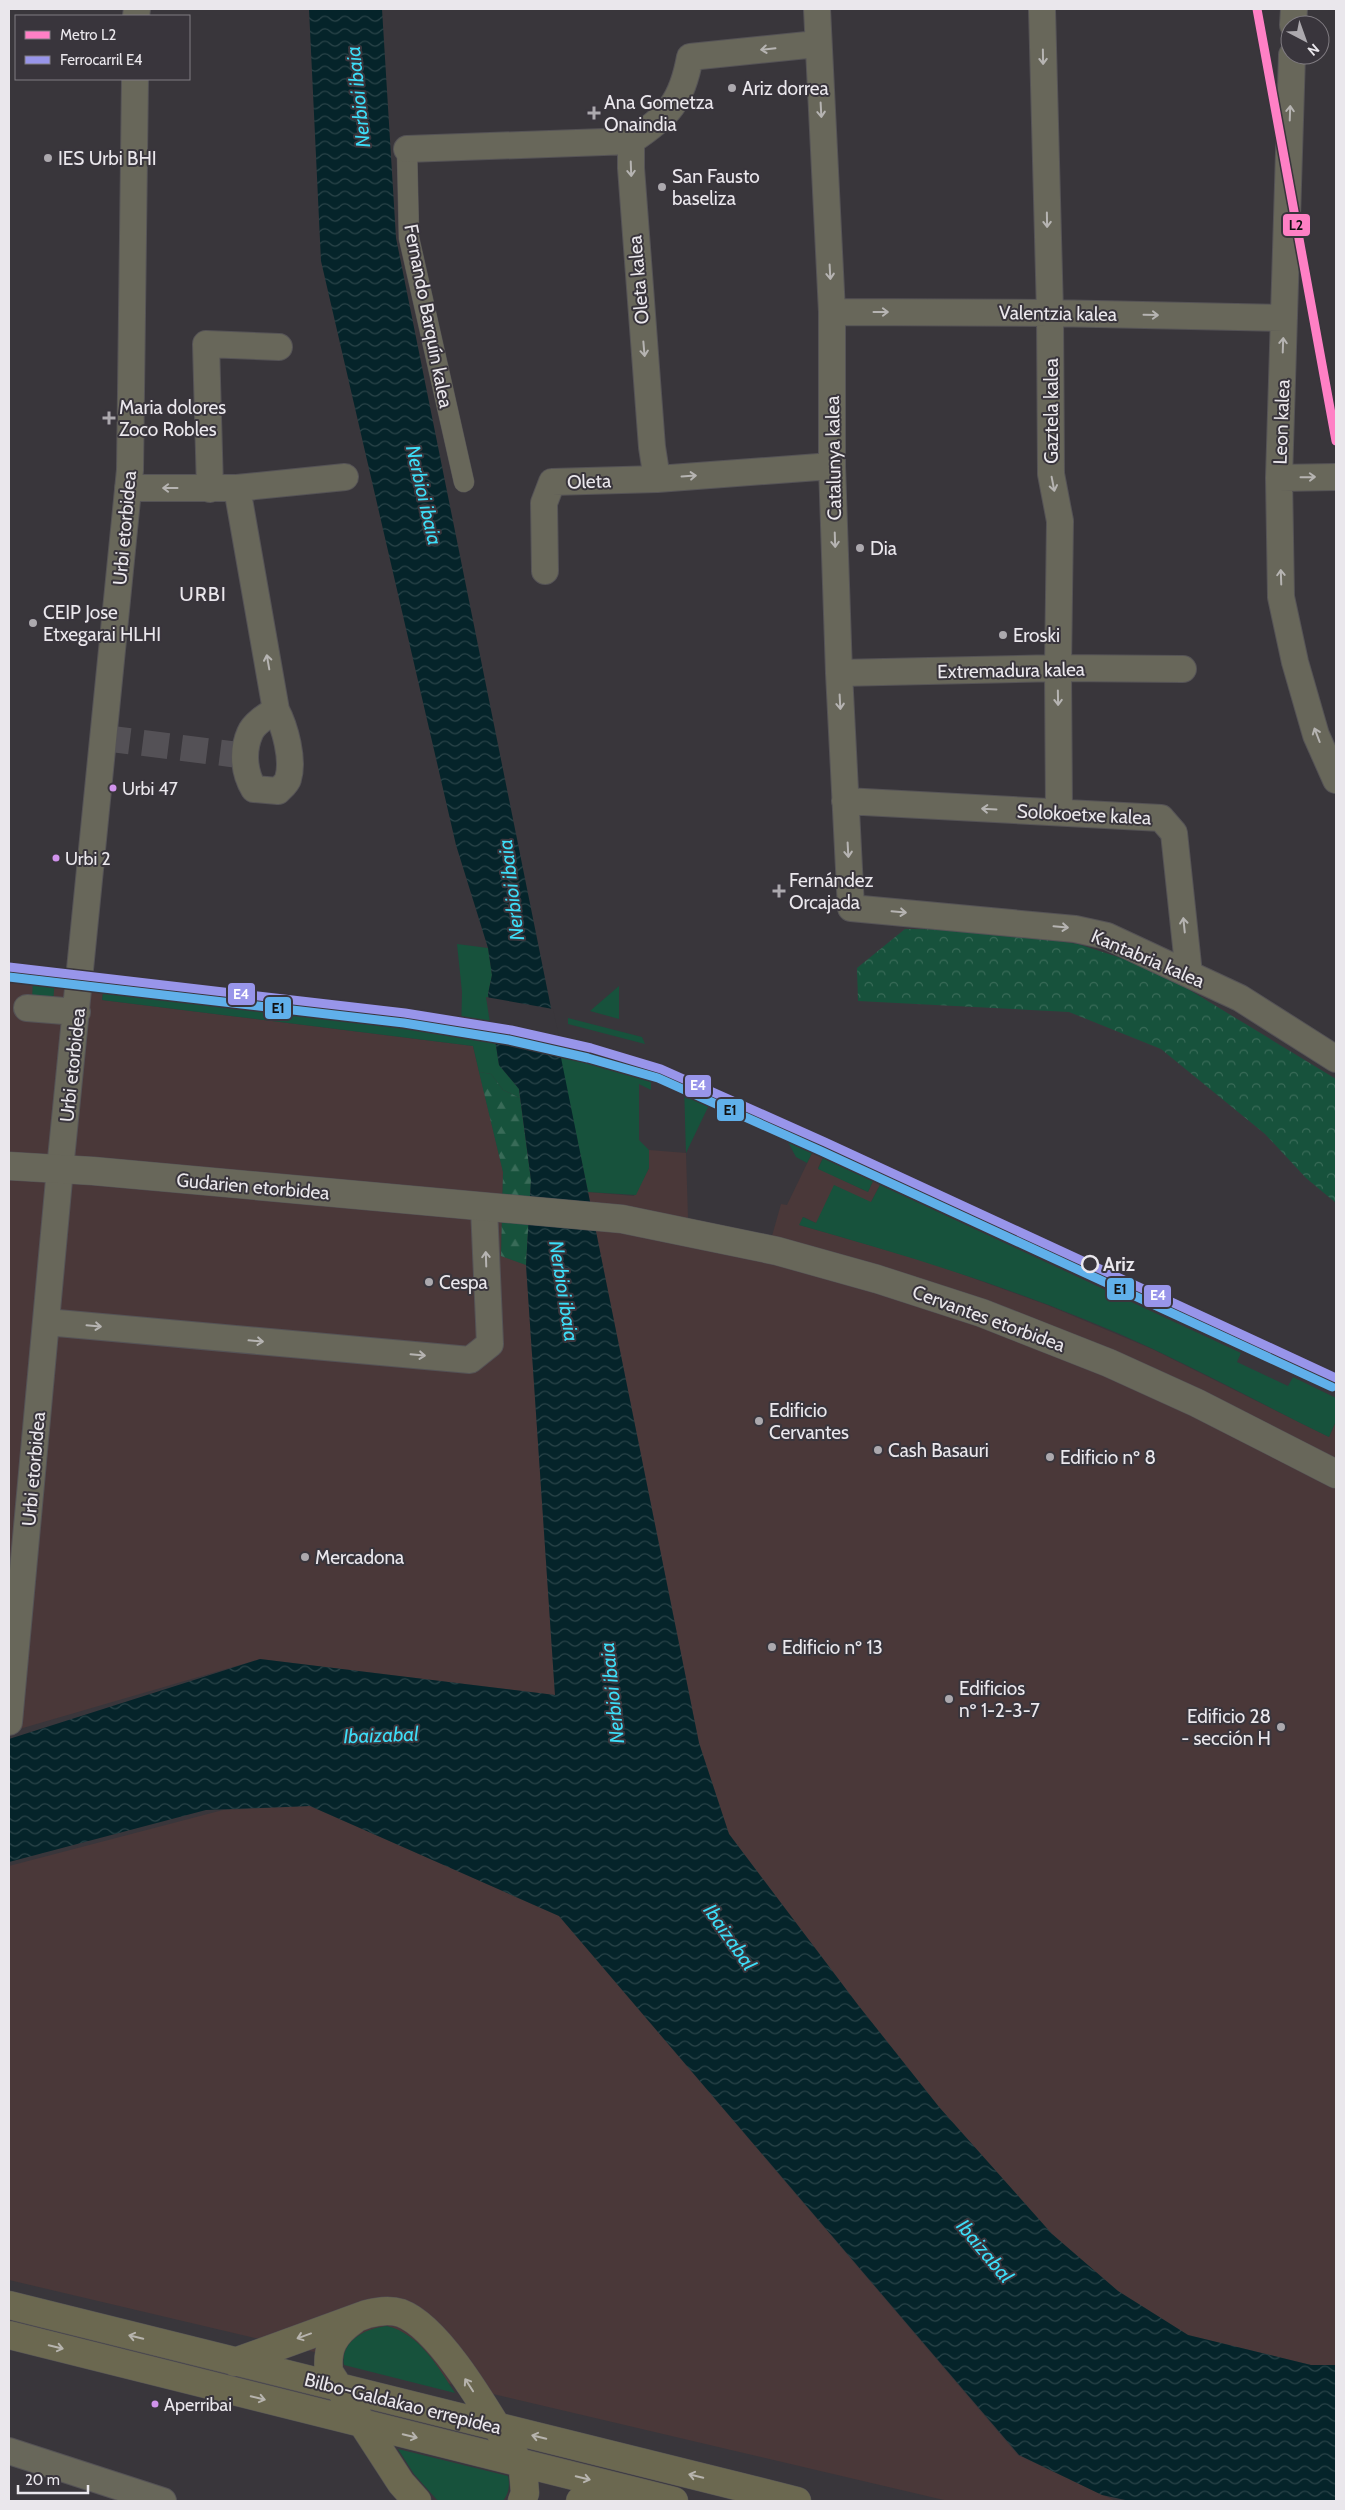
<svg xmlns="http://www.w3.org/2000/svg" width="1345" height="2510" font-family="Cabin,sans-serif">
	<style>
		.industrial { fill: #4a3839 }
		.green { fill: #17523c }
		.forest { fill: url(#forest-firs) }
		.park { fill: url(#park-crowns) }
		.water { fill: url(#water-waves) }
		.pier { fill: #39363b }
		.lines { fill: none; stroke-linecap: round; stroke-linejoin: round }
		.minor-tunnel { stroke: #545156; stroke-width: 26; stroke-dasharray: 26 13; stroke-linecap: butt }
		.pedestrian-casing { stroke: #555356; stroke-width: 21 }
		.minor-casing { stroke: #555356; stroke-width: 28 }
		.tertiary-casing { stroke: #555356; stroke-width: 29 }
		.trunk-casing { stroke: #555356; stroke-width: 29 }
		.pedestrian { stroke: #68675a; stroke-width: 20 }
		.minor { stroke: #68675a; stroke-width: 26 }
		.tertiary { stroke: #68675a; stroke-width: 28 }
		.trunk { stroke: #6b6850; stroke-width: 28 }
		.rail-1-casing { stroke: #39353c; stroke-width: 12 }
		.rail-2-casing { stroke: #39353c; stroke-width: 12 }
		.rail-1 { stroke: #9895ea; stroke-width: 9 }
		.rail-2 { stroke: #60b0ea; stroke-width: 9 }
		.metro-1-casing { stroke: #39353c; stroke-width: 12 }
		.metro-1 { stroke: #ff80c5; stroke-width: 9 }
		.oneway { stroke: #b6b4b2 }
		.oneway2 { stroke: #b7b4ae }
		.poi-dot { fill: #aca9ae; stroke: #39353c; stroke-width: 2 }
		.bus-dot { fill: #d193ec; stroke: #39353c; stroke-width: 2 }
		.stop-dot { fill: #39353c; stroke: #eae7ec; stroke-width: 2.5 }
		.labels { text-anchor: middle; stroke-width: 4; stroke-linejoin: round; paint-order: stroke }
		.bus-label { font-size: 18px; fill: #eae7ec; stroke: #39353c; text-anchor: start }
		.poi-label { font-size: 19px; fill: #eae7ec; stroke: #39353c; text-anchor: start }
		.street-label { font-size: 19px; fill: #eae7ec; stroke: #39353c }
		.stop-label { font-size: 19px; font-weight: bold; fill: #eae7ec; stroke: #39353c; text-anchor: start }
		.water-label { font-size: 20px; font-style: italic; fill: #3dddf7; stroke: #39353c }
		.neighbourhood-label { font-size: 20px; letter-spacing: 1px; fill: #eae7ec; stroke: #39353c }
		.line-badge { stroke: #39353c; stroke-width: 2 }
		.badge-label { font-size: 14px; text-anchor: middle; font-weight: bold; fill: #fff }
		.pale-badge-label { font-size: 14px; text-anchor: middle; font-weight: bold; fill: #111 }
	</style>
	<defs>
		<pattern id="forest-firs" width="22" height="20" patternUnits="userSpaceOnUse" patternTransform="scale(1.25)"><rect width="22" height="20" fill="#17523c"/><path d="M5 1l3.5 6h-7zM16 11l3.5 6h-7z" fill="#396b58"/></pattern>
		<pattern id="park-crowns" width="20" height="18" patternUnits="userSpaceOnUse" patternTransform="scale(1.25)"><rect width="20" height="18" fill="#17523c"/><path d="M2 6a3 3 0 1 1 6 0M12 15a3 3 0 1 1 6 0" fill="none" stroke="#396b58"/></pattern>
		<pattern id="water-waves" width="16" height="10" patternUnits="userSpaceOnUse" patternTransform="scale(1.25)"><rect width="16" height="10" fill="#05242a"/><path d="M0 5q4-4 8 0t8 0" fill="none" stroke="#2a4449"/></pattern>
	</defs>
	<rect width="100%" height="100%" fill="#39363b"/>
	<path class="industrial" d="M9,973L104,985L102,1000L473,1046L503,1172L501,1256L526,1265L555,1695L260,1659L9,1732Z
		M820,1144L828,1147L818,1168L868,1192L873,1181L880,1185L871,1202L816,1223L803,1217L800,1225L931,1263L1047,1305L1152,1349L1329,1437L1336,1421V2365H1311L1188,2335L1118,2291L1052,2234L939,2107L858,2005L729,1834L699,1743L588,1192L634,1196L649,1168V1150L686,1153L688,1218L772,1236L781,1204L787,1205L815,1147L817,1148Z
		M310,1806L559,1916L1018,2455L1116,2501H948L9,2280V1866L223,1810Z"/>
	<path class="green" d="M457,944L488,948L492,975L488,994L499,1065L519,1089L520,1098L503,1090L491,1074L479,1072L473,1046L102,1000L104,985L461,1034L462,992Z
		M33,976L55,978L53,1003L32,1001Z
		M619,986V1019L590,1011Z
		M568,1018L642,1037L645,1044L568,1024Z
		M559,1051L589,1055L651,1076V1090L639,1084V1140L649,1150V1168L636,1195L588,1192Z
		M684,1085L820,1144L817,1148L815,1147L807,1163L796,1157L783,1133L716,1104L709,1105L686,1153Z
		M823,1158L873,1181L868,1192L818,1169Z
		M834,1185L871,1202L880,1185L1241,1353L1237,1362L1288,1386L1293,1377L1336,1398V1421L1329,1437C1270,1408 1212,1377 1153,1349C1039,1296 920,1259 799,1225L803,1217L816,1223Z
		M387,2326C420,2334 438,2367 455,2393L344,2365C340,2341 366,2328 387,2326Z
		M398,2449L508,2476C510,2486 509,2493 503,2501H438L414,2474Z"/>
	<path class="forest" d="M479,1072L491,1074L503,1090L520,1098L531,1180L526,1265L501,1256L503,1172Z"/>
	<path class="park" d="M905,929L985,930L1078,944L1155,969L1336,1079V1203L1306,1178L1265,1134L1161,1049L1069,1012L858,1001L857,968Z"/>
	<path class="water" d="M309,9H382L396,238L699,1743L729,1834L858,2005L939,2107L1052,2234L1118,2291L1188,2335L1311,2365H1336V2501H1130L1102,2495L1019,2455L559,1916L310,1806L206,1810L9,1862V1739L260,1659L555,1695L526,1265L531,1180L519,1089L499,1065L488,994L492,975L488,948L456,845L321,261Z"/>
	<path class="pier" d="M486,997L553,1009L562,1051L493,1043Z"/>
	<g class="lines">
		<path class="minor-tunnel" d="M104,738L246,756"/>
		<defs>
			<path id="pedestrian" d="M407,149L409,238L464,482"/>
			<path id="minor" d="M817,9L832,312V466L839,673L851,908L1075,929L1107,936L1240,998L1336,1059
				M1042,9L1050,313L1051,474L1060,521L1058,668L1059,812
				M136,16L137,9
				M1293,25L1294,9
				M817,44L690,57C682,101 669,116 631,141V168L652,447L657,479L832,466
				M1292,55L1279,478L1281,597L1295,662L1316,735L1336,780
				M407,149L631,141
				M832,312L1050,313L1284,318
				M1279,478L1336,477
				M128,488H237L345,477
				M237,488L276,710
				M210,489L206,344L279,347
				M545,571L544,503L552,482L657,479
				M839,673L1058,668L1183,669
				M276,710C285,727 294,760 288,779C287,783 281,788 278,791L254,789C244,773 242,751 250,733C254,723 268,715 276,710Z
				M845,801L1161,818L1174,833L1189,974
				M27,1008L77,1012
				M46,1322L470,1360L490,1344L484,1208
				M9,1722L60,1169L130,470L135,79
				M9,2451L163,2501"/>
			<path id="tertiary" d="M9,1166L93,1171L622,1219L777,1251L877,1279L982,1313L1109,1363L1197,1403L1336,1474"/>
			<path id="trunk" d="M9,2305L797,2501
				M354,2320C334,2334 326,2348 329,2372L401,2483L417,2501
				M9,2335L674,2501
				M235,2362L367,2314C378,2311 389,2309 401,2313C444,2329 497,2429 523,2469L525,2493L522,2501
				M580,2501L625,2495"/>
		</defs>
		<use href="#pedestrian" class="pedestrian-casing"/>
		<use href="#minor" class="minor-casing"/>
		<use href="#tertiary" class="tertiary-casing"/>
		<use href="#trunk" class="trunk-casing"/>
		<use href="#pedestrian" class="pedestrian"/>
		<use href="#minor" class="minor"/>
		<use href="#tertiary" class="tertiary"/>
		<use href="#trunk" class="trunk"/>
		<defs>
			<path id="rail-1" d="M9,967L405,1013L511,1030L591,1048L661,1069L825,1142L1336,1378"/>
			<path id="rail-2" d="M9,977L404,1023L509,1040L588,1058L658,1078L821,1151L1332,1387"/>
		</defs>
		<use href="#rail-1" class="rail-1-casing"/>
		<use href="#rail-2" class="rail-2-casing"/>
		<use href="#rail-1" class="rail-1"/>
		<use href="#rail-2" class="rail-2"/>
		<defs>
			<path id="metro-1" d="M1257,9L1336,441"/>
		</defs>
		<use href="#metro-1" class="metro-1-casing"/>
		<use href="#metro-1" class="metro-1"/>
	</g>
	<defs><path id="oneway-shaft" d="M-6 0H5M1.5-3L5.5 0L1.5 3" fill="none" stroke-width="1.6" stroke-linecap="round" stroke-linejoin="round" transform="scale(1.25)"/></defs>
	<g class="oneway">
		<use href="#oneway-shaft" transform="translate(768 49) rotate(174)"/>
		<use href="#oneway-shaft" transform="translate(1043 57) rotate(89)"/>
		<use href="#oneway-shaft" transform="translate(821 110) rotate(87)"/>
		<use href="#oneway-shaft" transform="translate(1290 113) rotate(-88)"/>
		<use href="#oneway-shaft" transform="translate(631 169) rotate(88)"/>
		<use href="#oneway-shaft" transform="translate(1047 220) rotate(89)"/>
		<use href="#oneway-shaft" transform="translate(830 272) rotate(87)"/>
		<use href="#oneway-shaft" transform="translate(881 312)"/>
		<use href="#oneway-shaft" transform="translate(1151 315) rotate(1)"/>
		<use href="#oneway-shaft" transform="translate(1283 345) rotate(-88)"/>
		<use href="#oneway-shaft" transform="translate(644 349) rotate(85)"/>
		<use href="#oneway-shaft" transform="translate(689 476) rotate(-4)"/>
		<use href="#oneway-shaft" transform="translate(1308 477) rotate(-1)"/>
		<use href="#oneway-shaft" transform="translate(1053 484) rotate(79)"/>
		<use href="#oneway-shaft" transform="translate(170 488) rotate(-180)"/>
		<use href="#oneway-shaft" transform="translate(835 540) rotate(88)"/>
		<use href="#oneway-shaft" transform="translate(1281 577) rotate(-92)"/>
		<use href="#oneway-shaft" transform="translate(268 662) rotate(-100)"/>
		<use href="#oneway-shaft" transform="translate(1058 698) rotate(89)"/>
		<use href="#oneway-shaft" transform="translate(840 702) rotate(87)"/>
		<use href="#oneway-shaft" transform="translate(1317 735) rotate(-111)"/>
		<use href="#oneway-shaft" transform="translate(989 809) rotate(-177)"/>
		<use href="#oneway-shaft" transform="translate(848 850) rotate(87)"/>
		<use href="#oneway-shaft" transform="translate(899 912) rotate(5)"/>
		<use href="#oneway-shaft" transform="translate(1184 925) rotate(-96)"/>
		<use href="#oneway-shaft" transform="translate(1061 927) rotate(5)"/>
		<use href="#oneway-shaft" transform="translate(486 1259) rotate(-92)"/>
		<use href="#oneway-shaft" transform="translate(94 1326) rotate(5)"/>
		<use href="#oneway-shaft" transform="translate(256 1341) rotate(5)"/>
		<use href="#oneway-shaft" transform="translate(418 1355) rotate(5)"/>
	</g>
	<g class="oneway2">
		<use href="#oneway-shaft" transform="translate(304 2336) rotate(160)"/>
		<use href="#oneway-shaft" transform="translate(136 2337) rotate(-166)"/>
		<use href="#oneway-shaft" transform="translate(56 2347) rotate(14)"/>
		<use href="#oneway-shaft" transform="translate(469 2385) rotate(-123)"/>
		<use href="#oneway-shaft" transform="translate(258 2398) rotate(14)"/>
		<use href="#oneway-shaft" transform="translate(410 2436) rotate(14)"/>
		<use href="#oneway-shaft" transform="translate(539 2437) rotate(-166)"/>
		<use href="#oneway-shaft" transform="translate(696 2476) rotate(-166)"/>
		<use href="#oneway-shaft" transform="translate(583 2478) rotate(14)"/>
	</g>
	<g class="poi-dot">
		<circle cx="732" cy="88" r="5"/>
		<path d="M591.5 105.5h5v5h5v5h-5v5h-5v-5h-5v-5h5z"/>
		<circle cx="48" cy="158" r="5"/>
		<circle cx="662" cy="187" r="5"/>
		<path d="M106.5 410.5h5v5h5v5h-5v5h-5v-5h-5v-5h5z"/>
		<circle cx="860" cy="548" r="5"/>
		<circle cx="33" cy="623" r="5"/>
		<circle cx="1003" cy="635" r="5"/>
		<path d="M776.5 883.5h5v5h5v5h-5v5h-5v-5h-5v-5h5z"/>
		<circle cx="429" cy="1282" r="5"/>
		<circle cx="759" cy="1421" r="5"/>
		<circle cx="878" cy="1450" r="5"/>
		<circle cx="1050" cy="1457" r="5"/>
		<circle cx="305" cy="1557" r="5"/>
		<circle cx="772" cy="1647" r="5"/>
		<circle cx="949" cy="1699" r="5"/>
		<circle cx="1281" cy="1727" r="5"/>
	</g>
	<g class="bus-dot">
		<circle cx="113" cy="788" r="4.5"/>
		<circle cx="56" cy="858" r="4.5"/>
		<circle cx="155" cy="2404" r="4.5"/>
	</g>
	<circle class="stop-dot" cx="1090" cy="1264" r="8"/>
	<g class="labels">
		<g class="bus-label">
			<text x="122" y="795">Urbi 47</text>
			<text x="65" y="865">Urbi 2</text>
			<text x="164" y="2411">Aperribai</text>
		</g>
		<g class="poi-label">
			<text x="742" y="95">Ariz dorrea</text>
			<text x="604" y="109">Ana Gometza<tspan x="604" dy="22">Onaindia</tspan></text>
			<text x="58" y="165">IES Urbi BHI</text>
			<text x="672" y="183">San Fausto<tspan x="672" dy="22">baseliza</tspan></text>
			<text x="119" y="414">Maria dolores<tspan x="119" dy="22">Zoco Robles</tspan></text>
			<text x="870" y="555">Dia</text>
			<text x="43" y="619">CEIP Jose<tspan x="43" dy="22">Etxegarai HLHI</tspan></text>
			<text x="1013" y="642">Eroski</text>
			<text x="789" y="887">Fernández<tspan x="789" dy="22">Orcajada</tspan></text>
			<text x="439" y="1289">Cespa</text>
			<text x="769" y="1417">Edificio<tspan x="769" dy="22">Cervantes</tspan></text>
			<text x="888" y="1457">Cash Basauri</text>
			<text x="1060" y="1464">Edificio nº 8</text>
			<text x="315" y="1564">Mercadona</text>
			<text x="782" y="1654">Edificio nº 13</text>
			<text x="959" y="1695">Edificios<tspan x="959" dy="22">nº 1-2-3-7</tspan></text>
			<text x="1271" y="1723" text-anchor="end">Edificio 28<tspan x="1271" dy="22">- sección H</tspan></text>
		</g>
		<g class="street-label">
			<text transform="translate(638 280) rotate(-95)" y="7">Oleta kalea</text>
			<text transform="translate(1058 313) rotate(1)" y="7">Valentzia kalea</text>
			<text transform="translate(429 316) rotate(79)" y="7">Fernando Barquín kalea</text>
			<text transform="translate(1051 411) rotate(-90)" y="7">Gaztela kalea</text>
			<text transform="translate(1281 422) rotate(-88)" y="7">Leon kalea</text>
			<text transform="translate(833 458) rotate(-91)" y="7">Catalunya kalea</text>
			<text transform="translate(589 481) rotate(-2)" y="7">Oleta</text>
			<text transform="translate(124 528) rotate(-85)" y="7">Urbi etorbidea</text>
			<text transform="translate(1011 670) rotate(-1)" y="7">Extremadura kalea</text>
			<text transform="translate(1084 814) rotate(3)" y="7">Solokoetxe kalea</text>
			<text transform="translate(1148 958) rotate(23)" y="7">Kantabria kalea</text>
			<text transform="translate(72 1065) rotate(-84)" y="7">Urbi etorbidea</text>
			<text transform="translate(253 1186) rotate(5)" y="7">Gudarien etorbidea</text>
			<text transform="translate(989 1318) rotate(20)" y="7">Cervantes etorbidea</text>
			<text transform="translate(33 1469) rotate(-85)" y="7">Urbi etorbidea</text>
			<text transform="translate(403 2403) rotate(14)" y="7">Bilbo-Galdakao errepidea</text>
		</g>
		<g class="stop-label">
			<text x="1103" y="1271">Ariz</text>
		</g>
		<g class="water-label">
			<text transform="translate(358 97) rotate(-96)" y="7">Nerbioi ibaia</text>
			<text transform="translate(424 495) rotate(77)" y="7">Nerbioi ibaia</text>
			<text transform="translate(511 890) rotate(-97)" y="7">Nerbioi ibaia</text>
			<text transform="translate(564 1291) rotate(81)" y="7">Nerbioi ibaia</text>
			<text transform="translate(612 1693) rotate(-96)" y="7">Nerbioi ibaia</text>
			<text transform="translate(381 1735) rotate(-2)" y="7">Ibaizabal</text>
			<text transform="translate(730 1937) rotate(55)" y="7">Ibaizabal</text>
			<text transform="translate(985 2251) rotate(50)" y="7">Ibaizabal</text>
		</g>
		<g class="neighbourhood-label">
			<text x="203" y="601">URBI</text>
		</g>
	</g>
	<g class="line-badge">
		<rect x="1282" y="213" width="29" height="24" rx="5" fill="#ff80c5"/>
		<rect x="227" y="982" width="29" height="24" rx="5" fill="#9895ea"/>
		<rect x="264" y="996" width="28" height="24" rx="5" fill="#60b0ea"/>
		<rect x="684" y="1074" width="28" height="24" rx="5" fill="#9895ea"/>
		<rect x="716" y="1098" width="29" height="24" rx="5" fill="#60b0ea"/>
		<rect x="1106" y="1277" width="29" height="24" rx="5" fill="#60b0ea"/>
		<rect x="1143" y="1284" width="29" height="24" rx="5" fill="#9895ea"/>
	</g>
	<g class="badge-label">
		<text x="241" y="999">E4</text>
		<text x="698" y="1090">E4</text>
		<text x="1158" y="1300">E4</text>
	</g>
	<g class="pale-badge-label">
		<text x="1296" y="230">L2</text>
		<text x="278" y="1013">E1</text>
		<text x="730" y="1115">E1</text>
		<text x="1120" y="1294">E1</text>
	</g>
	<rect width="1345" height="2510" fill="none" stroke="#eae7ec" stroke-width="20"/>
	<rect x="15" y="15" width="175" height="65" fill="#39353c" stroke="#807c82"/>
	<rect x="25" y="31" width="25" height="8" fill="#ff80c5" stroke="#807c82"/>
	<text x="60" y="40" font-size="15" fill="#eae7ec">Metro L2</text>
	<rect x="25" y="56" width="25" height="8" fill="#9895ea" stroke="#807c82"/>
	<text x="60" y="65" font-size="15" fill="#eae7ec">Ferrocarril E4</text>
	<g transform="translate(1305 40) rotate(139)"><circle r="24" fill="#39353c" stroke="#807c82"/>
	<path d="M0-4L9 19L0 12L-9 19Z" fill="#aca9ae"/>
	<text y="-8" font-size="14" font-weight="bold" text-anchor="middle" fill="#eae7ec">N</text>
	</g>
	<path d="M18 2485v8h70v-8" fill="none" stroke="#eae7ec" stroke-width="2.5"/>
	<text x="25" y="2485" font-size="15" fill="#eae7ec" stroke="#39353c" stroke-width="4" paint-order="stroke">20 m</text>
</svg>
